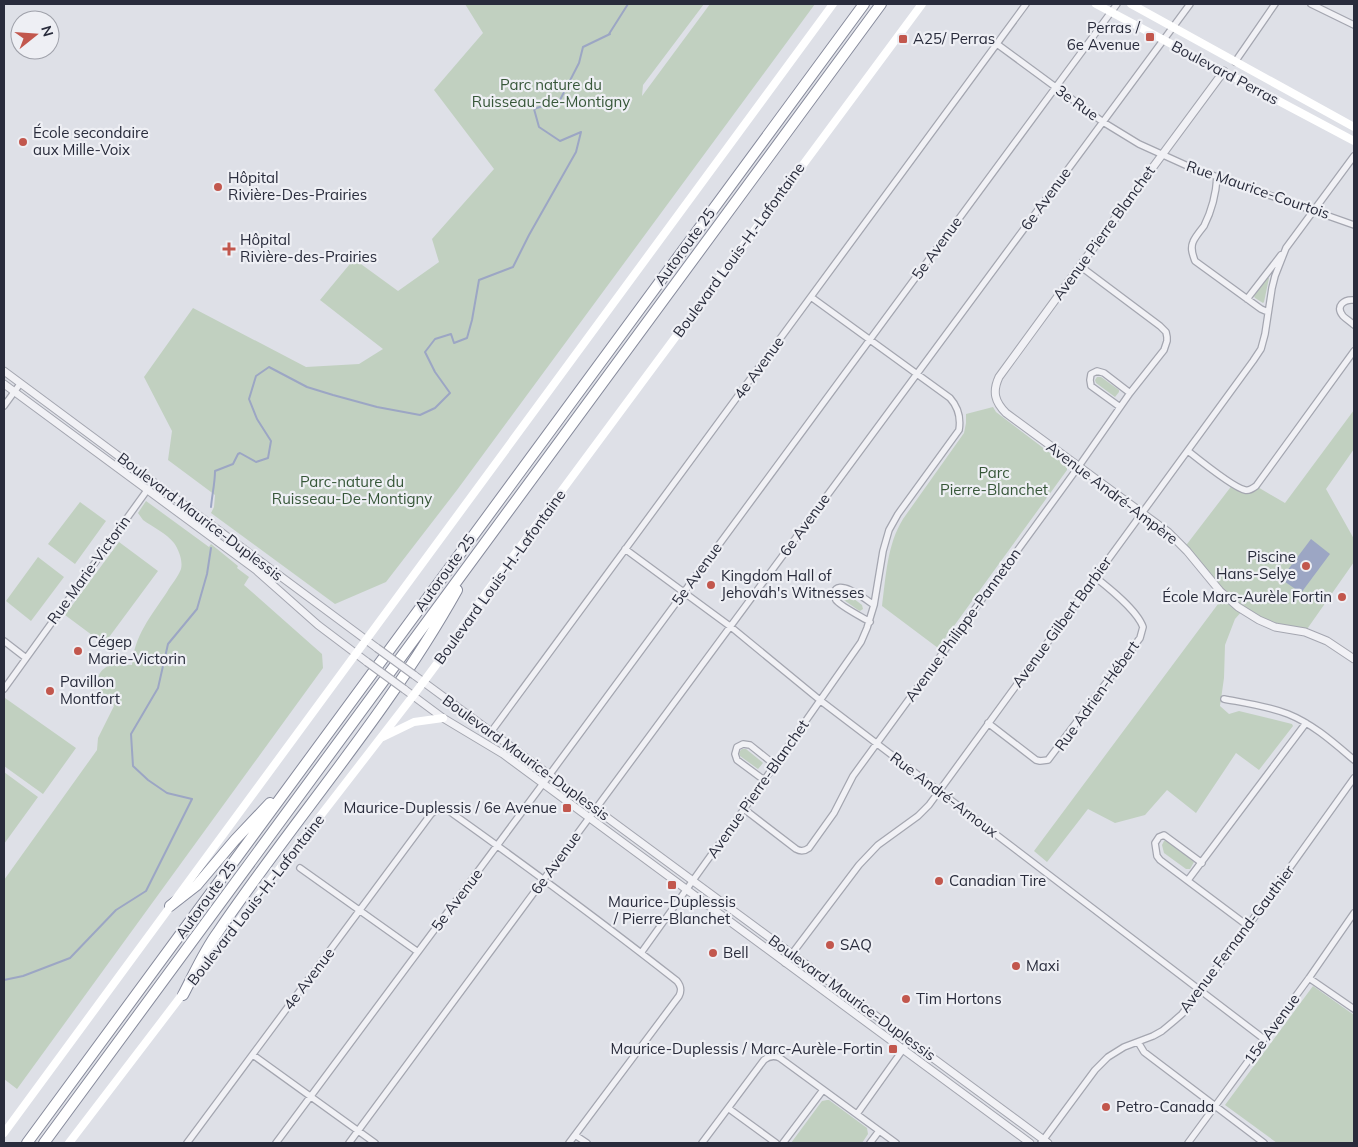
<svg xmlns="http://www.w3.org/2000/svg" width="1358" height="1147" font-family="Mulish,sans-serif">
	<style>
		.green { fill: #c1d0c0 }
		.water { fill: #9ca6c4 }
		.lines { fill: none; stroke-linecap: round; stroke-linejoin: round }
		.stream { stroke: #9ca6c4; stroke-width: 2 }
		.minor-casing { stroke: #a4a6b0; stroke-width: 8 }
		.tertiary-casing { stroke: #a4a6b0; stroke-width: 9 }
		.motorway-casing { stroke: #878b9c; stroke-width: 12 }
		.minor { stroke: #f1f1f5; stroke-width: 5.5 }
		.tertiary { stroke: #f1f1f5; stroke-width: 7 }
		.secondary { stroke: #fff; stroke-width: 8 }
		.motorway { stroke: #fff; stroke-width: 10 }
		.tertiary-bridge-casing { stroke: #a4a6b0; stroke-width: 9; stroke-linecap: butt }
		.tertiary-bridge { stroke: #f1f1f5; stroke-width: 7 }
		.poi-dot { fill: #c2574d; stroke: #eeeff4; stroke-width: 2 }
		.labels { text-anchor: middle; stroke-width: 4.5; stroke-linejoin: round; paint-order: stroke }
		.poi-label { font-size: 15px; fill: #292c3c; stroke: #eeeff4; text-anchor: start }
		.street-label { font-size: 15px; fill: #292c3c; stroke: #eeeff4 }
		.park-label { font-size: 15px; fill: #375739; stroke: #eeeff4 }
	</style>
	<rect width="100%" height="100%" fill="#dee0e7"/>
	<path class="green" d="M465,4H704L643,85L642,96L710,4H815L457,490L386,582L335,604L211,513L214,507L215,495L168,460L172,431L144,377L193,308L306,367L359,364L383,349L320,300L354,259L398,291L439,262L432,239L494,169L434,90L483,33Z
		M1267,278H1269L1264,302L1263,303L1255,298L1254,296Z
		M1097,377H1101L1119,390V392L1115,397L1096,383L1095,380Z
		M993,407L996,412L1067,466V470L938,648L882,606C886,576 887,545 903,519L964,433L966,423V414Z
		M1354,410V449L1326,489L1354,539V562L1305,632L1275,627L1243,610L1235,619L1225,645L1224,678L1220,706L1229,714L1239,711L1292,724L1293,726L1259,770L1236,753L1196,813L1167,790L1145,815L1115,823L1088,809L1047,862L1034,851L1218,604L1220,590L1184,548L1233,484L1240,489L1256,486L1285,503Z
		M146,501L209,547L211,544L238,566L237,568L249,577L244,585L322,654L323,668L17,1089L4,1079V880L97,750L98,738L114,706C101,691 87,677 111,664L132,665C134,636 151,616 167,592C171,585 178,577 181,569C183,561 179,550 174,543C167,534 153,527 143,520L138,513Z
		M80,502L106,521L75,564L48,544Z
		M119,542L158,571L104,644L65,615Z
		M38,557L64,577L31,621L6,601Z
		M842,592H845L862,605L863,609L860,611L858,610L841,598L840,594Z
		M5,698L76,748L43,794L4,766V700Z
		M742,749H746L762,762L763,763L758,769L740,756L739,752Z
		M4,772L38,797L4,844Z
		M1167,840L1194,862L1190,869H1186L1164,853L1162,845L1164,841Z
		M1313,986L1354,1015V1143H1277L1225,1105Z
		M827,1100H829L867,1128L868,1134L862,1143H791L822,1101Z"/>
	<path class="water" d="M1311,539L1330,554L1301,593L1281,579Z"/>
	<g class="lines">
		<path class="stream" d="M211,507C212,495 215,483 215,471L233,464L238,454L240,453L256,462L268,458L271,441L257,419L249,399L256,376L269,367L307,387L333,395L377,407L420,415L435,408L450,393L435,372L425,352L435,339L451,334L454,343L467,338L472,320L479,280L513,267L529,235L576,152L581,132L560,141L539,127L534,109L560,100L579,63L583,47L610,34H609L628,4
			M4,980L23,976L70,958L116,910L146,891L192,799L167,793L148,780L133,766L131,734L158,688L168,644L197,609L207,574L211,548"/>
		<defs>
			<path id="minor" d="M1311,4L1354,25
				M997,44L1103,122L1139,144L1192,168L1354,225
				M1235,62L1275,4
				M1217,177C1216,194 1212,210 1204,226C1200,231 1195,237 1193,242C1190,249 1193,255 1195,261L1261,309L1268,312
				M1247,299L1281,255
				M1354,300C1344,299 1335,306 1343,316C1346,319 1351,322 1354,325
				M4,406L20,384
				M1120,407L1091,386L1090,380L1091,374L1097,371L1104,373L1130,393
				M1188,451C1198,459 1234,488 1245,490C1249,491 1252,489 1256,486L1354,351
				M625,549L731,627L821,701L1264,1039
				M870,622C862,617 840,606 836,600C835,598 834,595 834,593C838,577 868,601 874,605
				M4,641L26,658
				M4,689L153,482
				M1224,699C1245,703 1267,706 1288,714C1313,724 1334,743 1354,760
				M988,723L1036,760L1040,761L1048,760L1140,638L1143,627C1137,610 1109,588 1095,577
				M491,732L1026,4
				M764,780L737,760L735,754L737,747L743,744L750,745L775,765
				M744,809L796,849C801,852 805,851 809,848L834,813L853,776L1079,466L1130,393L1164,350L1167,341V337L1166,332L1160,326L1080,266
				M1202,863L1164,835L1159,837L1155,843L1157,856L1160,860L1248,926
				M300,868L418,952
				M1188,880L1306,723
				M641,953L744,809L861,642L867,628L874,605L883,551L889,530L898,514L959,430C961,418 958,407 950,398L811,297
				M785,963L859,865L878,845L918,816L929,805L1253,361L1261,349L1265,334L1272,288L1275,276L1286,248L1354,156
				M1309,978L1354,1009
				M1138,1042L1144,1052L1264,1143
				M253,1055L375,1143
				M728,1108L776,1143
				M857,1114L909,1041
				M575,1135L587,1143
				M187,1143L431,814C437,809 442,808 449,811C526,866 602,922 677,981C681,986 682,990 679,996L569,1143
				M276,1143L539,789L1117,4
				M349,1143L1190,4
				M702,1143L764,1060C769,1056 774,1055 780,1058L896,1143
				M783,1143L823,1090
				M870,1143L879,1131
				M1041,1143L1095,1070L1108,1057L1124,1047L1153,1036L1162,1031L1174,1021L1182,1014L1248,926L1354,778
				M1188,1143L1309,978L1354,913"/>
			<path id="tertiary" d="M1224,71L1080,266L999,377C992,392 995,402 1006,413L1168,532L1187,551L1220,591L1238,607L1259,620L1275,627L1305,632L1327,641L1354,659
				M4,371L377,648
				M4,384L256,570L318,625L367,662
				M414,675L1048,1143
				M404,689L443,718L503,754L1030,1143"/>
			<path id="motorway" d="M170,906L197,885L235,840L270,803
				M183,995C194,974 204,951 218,932C296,817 389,712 457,590
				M27,1143L864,4
				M44,1143L881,4"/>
		</defs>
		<use href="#minor" class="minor-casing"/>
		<use href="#tertiary" class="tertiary-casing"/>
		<use href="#motorway" class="motorway-casing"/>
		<use href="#minor" class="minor"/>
		<use href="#tertiary" class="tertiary"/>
		<path class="secondary" d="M1096,4L1354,141
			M1131,4L1354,127
			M383,737L414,722L443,718
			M195,978L413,696L436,665L486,593L922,4
			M4,1133L833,4
			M69,1143L185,991"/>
		<use href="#motorway" class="motorway"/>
		<defs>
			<path id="tertiary-bridge" d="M377,648L414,675
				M367,662L404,689"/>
		</defs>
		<use href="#tertiary-bridge" class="tertiary-bridge-casing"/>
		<use href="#tertiary-bridge" class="tertiary-bridge"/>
	</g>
	<g class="poi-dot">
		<rect x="1145" y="32" width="10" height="10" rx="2.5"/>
		<rect x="898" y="34" width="10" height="10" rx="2.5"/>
		<circle cx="23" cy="142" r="5"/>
		<circle cx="218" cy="187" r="5"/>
		<path d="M226.5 241.5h5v5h5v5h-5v5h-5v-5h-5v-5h5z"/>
		<circle cx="1306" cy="566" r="5"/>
		<circle cx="711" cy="585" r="5"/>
		<circle cx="1342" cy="597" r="5"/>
		<circle cx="78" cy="651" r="5"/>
		<circle cx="50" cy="691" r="5"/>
		<rect x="562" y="803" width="10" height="10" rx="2.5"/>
		<circle cx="939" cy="881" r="5"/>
		<rect x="667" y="880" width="10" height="10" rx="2.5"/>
		<circle cx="830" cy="945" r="5"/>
		<circle cx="713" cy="953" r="5"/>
		<circle cx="1016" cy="966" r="5"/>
		<circle cx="906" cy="999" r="5"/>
		<rect x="888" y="1044" width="10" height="10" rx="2.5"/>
		<circle cx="1106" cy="1107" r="5"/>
	</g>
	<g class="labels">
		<g class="poi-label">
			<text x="1140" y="33" text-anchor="end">Perras /<tspan x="1140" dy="17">6e Avenue</tspan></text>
			<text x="913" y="44">A25/ Perras</text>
			<text x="33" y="138">École secondaire<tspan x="33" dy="17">aux Mille-Voix</tspan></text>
			<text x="228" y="183">Hôpital<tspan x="228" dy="17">Rivière-Des-Prairies</tspan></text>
			<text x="240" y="245">Hôpital<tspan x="240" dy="17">Rivière-des-Prairies</tspan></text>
			<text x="1296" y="562" text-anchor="end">Piscine<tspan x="1296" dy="17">Hans-Selye</tspan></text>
			<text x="721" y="581">Kingdom Hall of<tspan x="721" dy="17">Jehovah's Witnesses</tspan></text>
			<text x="1332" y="602" text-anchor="end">École Marc-Aurèle Fortin</text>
			<text x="88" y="647">Cégep<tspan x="88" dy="17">Marie-Victorin</tspan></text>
			<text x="60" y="687">Pavillon<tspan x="60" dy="17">Montfort</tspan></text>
			<text x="557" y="813" text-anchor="end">Maurice-Duplessis / 6e Avenue</text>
			<text x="949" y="886">Canadian Tire</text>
			<text x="672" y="907" text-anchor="middle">Maurice-Duplessis<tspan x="672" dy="17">/ Pierre-Blanchet</tspan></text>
			<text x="840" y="950">SAQ</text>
			<text x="723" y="958">Bell</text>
			<text x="1026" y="971">Maxi</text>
			<text x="916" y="1004">Tim Hortons</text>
			<text x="883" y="1054" text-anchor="end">Maurice-Duplessis / Marc-Aurèle-Fortin</text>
			<text x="1116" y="1112">Petro-Canada</text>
		</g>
		<g class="street-label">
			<text transform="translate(1225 73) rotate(28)" y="5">Boulevard Perras</text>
			<text transform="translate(1077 103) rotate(36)" y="5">3e Rue</text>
			<text transform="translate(1258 190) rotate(19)" y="5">Rue Maurice-Courtois</text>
			<text transform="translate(1046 199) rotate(-54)" y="5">6e Avenue</text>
			<text transform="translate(1104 233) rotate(-54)" y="5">Avenue Pierre Blanchet</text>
			<text transform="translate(685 247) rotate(-54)" y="5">Autoroute 25</text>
			<text transform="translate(937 248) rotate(-54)" y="5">5e Avenue</text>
			<text transform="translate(739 250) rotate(-54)" y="5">Boulevard Louis-H.-Lafontaine</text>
			<text transform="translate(759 368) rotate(-54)" y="5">4e Avenue</text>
			<text transform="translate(1112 493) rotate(37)" y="5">Avenue André-Ampère</text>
			<text transform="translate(200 517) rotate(37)" y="5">Boulevard Maurice-Duplessis</text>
			<text transform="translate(805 525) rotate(-54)" y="5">6e Avenue</text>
			<text transform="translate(89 570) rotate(-54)" y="5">Rue Marie-Victorin</text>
			<text transform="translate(445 573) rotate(-54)" y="5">Autoroute 25</text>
			<text transform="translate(697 574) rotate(-54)" y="5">5e Avenue</text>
			<text transform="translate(500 577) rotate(-54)" y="5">Boulevard Louis-H.-Lafontaine</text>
			<text transform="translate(1062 622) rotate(-54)" y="5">Avenue Gilbert Barbier</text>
			<text transform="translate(963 625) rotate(-54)" y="5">Avenue Philippe-Panneton</text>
			<text transform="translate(1097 696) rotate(-54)" y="5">Rue Adrien-Hébert</text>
			<text transform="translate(526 758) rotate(36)" y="5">Boulevard Maurice-Duplessis</text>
			<text transform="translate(758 789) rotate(-55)" y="5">Avenue Pierre-Blanchet</text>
			<text transform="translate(944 795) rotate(37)" y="5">Rue André-Arnoux</text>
			<text transform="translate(556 863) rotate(-54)" y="5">6e Avenue</text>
			<text transform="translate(206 900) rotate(-54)" y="5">Autoroute 25</text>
			<text transform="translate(256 900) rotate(-52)" y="5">Boulevard Louis-H.-Lafontaine</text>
			<text transform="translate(457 900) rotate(-53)" y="5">5e Avenue</text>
			<text transform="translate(1237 939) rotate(-53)" y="5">Avenue Fernand-Gauthier</text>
			<text transform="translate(309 979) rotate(-53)" y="5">4e Avenue</text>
			<text transform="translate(852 998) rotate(36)" y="5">Boulevard Maurice-Duplessis</text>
			<text transform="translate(1272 1029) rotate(-54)" y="5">15e Avenue</text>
		</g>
		<g class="park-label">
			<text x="551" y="90">Parc nature du<tspan x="551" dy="17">Ruisseau-de-Montigny</tspan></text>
			<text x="994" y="478">Parc<tspan x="994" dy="17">Pierre-Blanchet</tspan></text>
			<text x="352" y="487">Parc-nature du<tspan x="352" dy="17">Ruisseau-De-Montigny</tspan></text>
		</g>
	</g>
	<rect width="1358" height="1147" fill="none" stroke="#292c3c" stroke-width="10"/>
	<g transform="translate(35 35) rotate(73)"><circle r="24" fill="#eeeff4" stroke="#9fa1aa"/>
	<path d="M0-4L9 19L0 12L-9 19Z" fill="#c2574d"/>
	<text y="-8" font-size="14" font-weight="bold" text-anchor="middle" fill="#292c3c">N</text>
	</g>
</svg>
